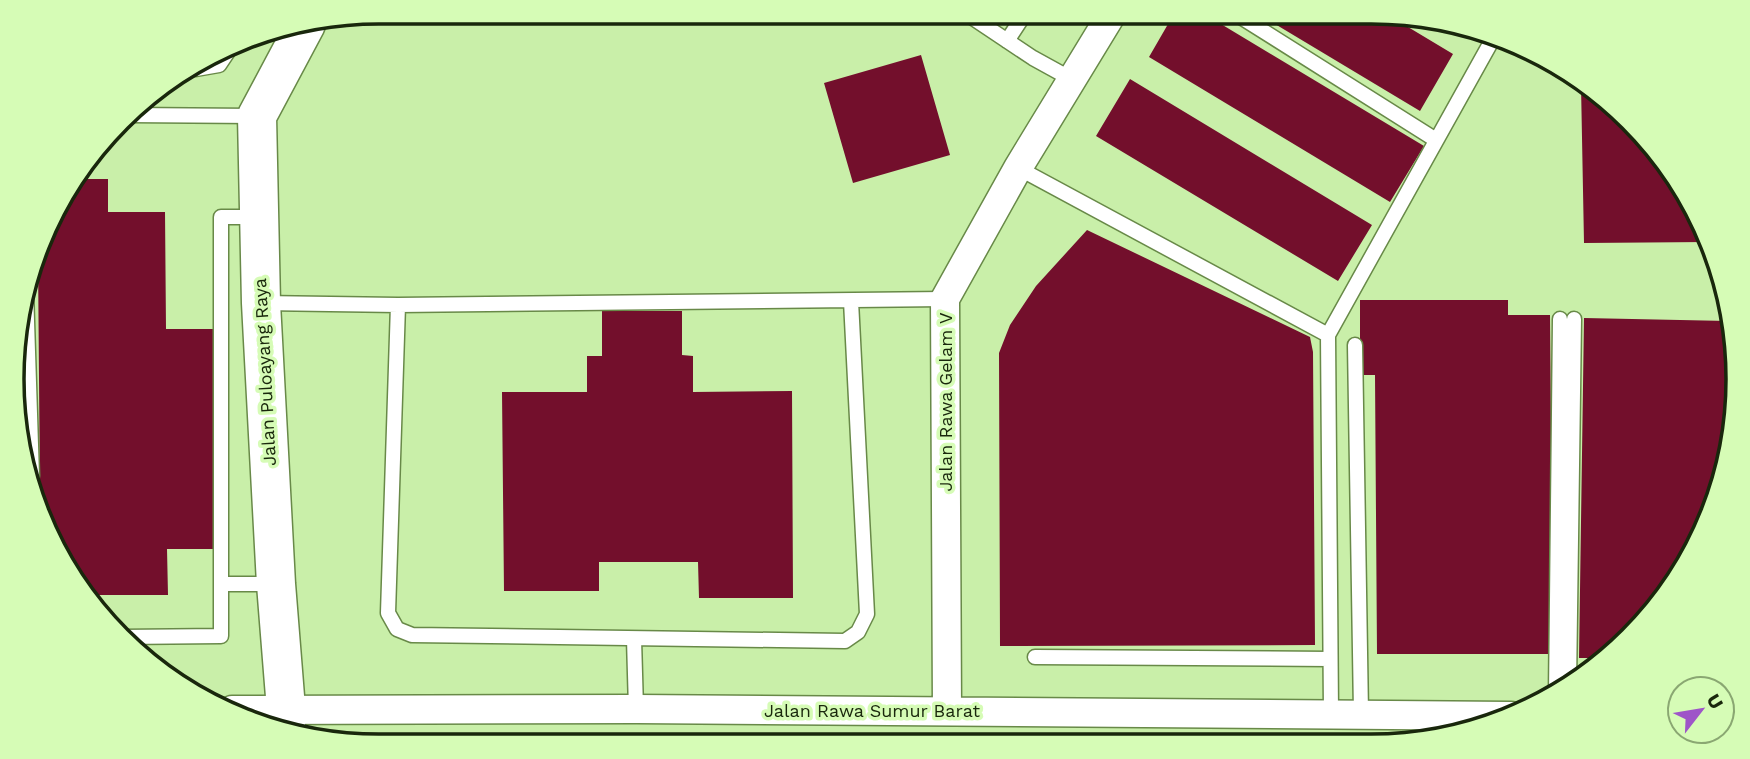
<svg xmlns="http://www.w3.org/2000/svg" width="1750" height="759" font-family="'Work Sans',sans-serif">
	<style>
		.building { fill: #730f2c }
		.lines { fill: none; stroke-linecap: round; stroke-linejoin: round }
		.lane-casing { stroke: #688948; stroke-width: 17 }
		.street-casing { stroke: #688948; stroke-width: 31 }
		.secondary-casing { stroke: #688948; stroke-width: 41 }
		.lane { stroke: #fff; stroke-width: 14 }
		.street { stroke: #fff; stroke-width: 28 }
		.secondary { stroke: #fff; stroke-width: 38 }
		.labels { text-anchor: middle; stroke-width: 7; stroke-linejoin: round; paint-order: stroke }
		.street-label { font-size: 18px; fill: #19270c; stroke: #d6fcb6 }
		.rim { fill: none; stroke: #19270c; stroke-width: 3.5 }
	</style>
	<rect width="100%" height="100%" fill="#c9efa9"/>
	<path class="building" d="M1175,12H1201L1424,146L1390,202L1149,57Z
		M1255,12H1371L1388,15L1453,54L1420,111Z
		M921,55L950,155L853,183L824,83Z
		M1130,79L1372,225L1338,281L1096,136Z
		M1581,85L1613,104L1700,217L1707,242L1584,243Z
		M75,179H108V212H165L166,329H215L216,549H167L168,595H87L61,563L40,499L38,257L61,196Z
		M1087,230L1310,337L1313,352L1315,645L1000,646L999,353L1010,325L1036,286Z
		M1360,300H1508V315H1550L1553,654H1377L1375,375H1360Z
		M602,311H682V355L693,356V392L792,391L793,598H699L698,562H599V591H504L502,392H587V356H602Z
		M1584,318L1728,321L1737,356L1718,498L1676,584L1610,658H1579Z
		M17,389H19V437L15,428Z"/>
	<g class="lines">
		<defs>
			<path id="lane" d="M964,12L1033,58L1073,80
				M1233,12L1436,140
				M1007,41L1026,12
				M196,69L219,65L229,50
				M128,115L255,116
				M1018,168L1328,335
				M26,290L32,476
				M262,303L398,305L945,299
				M398,305L388,613L397,629L412,635L845,641L858,632L867,614L851,301
				M1355,345L1361,713
				M221,584H276
				M122,637L221,636V217H258
				M634,639L636,709
				M1035,657L1330,659
				M1569,685L1574,319
				M1556,694L1560,319
				M1331,713L1328,335L1495,35"/>
			<path id="street" d="M232,710L636,709L1511,716
				M947,711L945,299L1018,168L1113,12"/>
			<path id="secondary" d="M286,731V709L276,584L261,303L257,116L306,24"/>
		</defs>
		<use href="#lane" class="lane-casing"/>
		<use href="#street" class="street-casing"/>
		<use href="#secondary" class="secondary-casing"/>
		<use href="#lane" class="lane"/>
		<use href="#street" class="street"/>
		<use href="#secondary" class="secondary"/>
	</g>
	<g class="labels">
		<g class="street-label">
			<text transform="translate(265 372) rotate(-93)" y="6">Jalan Puloayang Raya</text>
			<text transform="translate(946 402) rotate(-90)" y="6">Jalan Rawa Gelam V</text>
			<text x="872" y="717">Jalan Rawa Sumur Barat</text>
		</g>
	</g>
	<path d="M0 0H1750V759H0ZM379 24H1371A355 355 0 0 1 1726 379V379A355 355 0 0 1 1371 734H379A355 355 0 0 1 24 379V379A355 355 0 0 1 379 24Z" fill="#d6fcb6" fill-rule="evenodd"/>
	<path class="rim" d="M379 24H1371A355 355 0 0 1 1726 379V379A355 355 0 0 1 1371 734H379A355 355 0 0 1 24 379V379A355 355 0 0 1 379 24Z"/>
	<g transform="translate(1701 710) rotate(59)"><circle r="33" fill="#d6fcb6" stroke="#8aa772" stroke-width="2"/>
	<path d="M0-5L12 26L0 18L-12 26Z" fill="#9e55c8"/>
	<text y="-10" font-size="19" font-weight="bold" text-anchor="middle" fill="#19270c">U</text>
	</g>
</svg>
